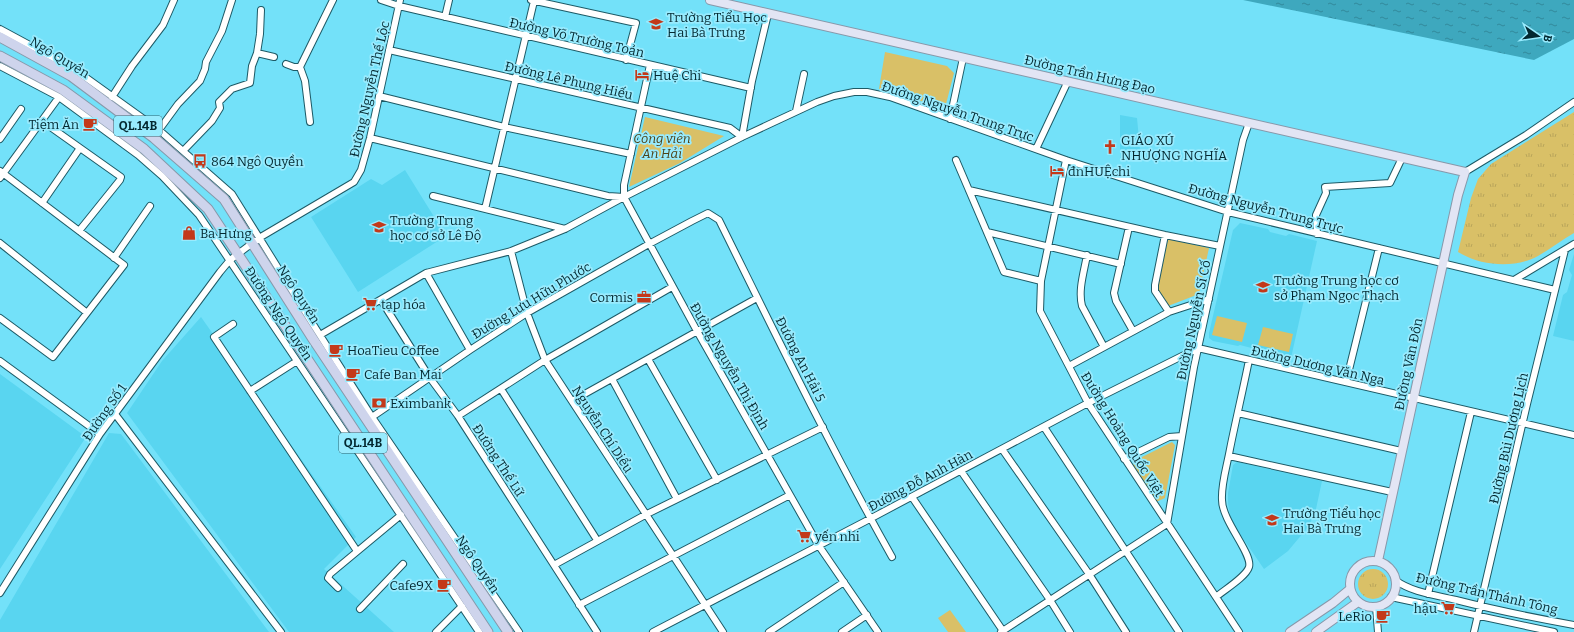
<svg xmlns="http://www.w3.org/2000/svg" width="1574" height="632" font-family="Bitter,serif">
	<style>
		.built { fill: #59d5f0 }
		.grass { fill: url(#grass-tufts) }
		.park { fill: #d9c067 }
		.water { fill: url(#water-ripples) }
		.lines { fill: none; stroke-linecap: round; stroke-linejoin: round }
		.minor-casing { stroke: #1d5a66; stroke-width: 8 }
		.major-casing { stroke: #8798aa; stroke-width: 10 }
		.highway-casing { stroke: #8798aa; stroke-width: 11 }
		.minor { stroke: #fff; stroke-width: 6 }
		.major { stroke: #e2e5f4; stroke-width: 8 }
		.highway { stroke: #ced4ec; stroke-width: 9 }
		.labels { text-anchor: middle; stroke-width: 3.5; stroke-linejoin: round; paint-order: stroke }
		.shield { fill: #98ebfe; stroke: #30626e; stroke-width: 1 }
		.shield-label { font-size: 12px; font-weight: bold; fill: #032830 }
		.poi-label { font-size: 13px; fill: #032830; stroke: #98ebfe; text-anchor: start }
		.street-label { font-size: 13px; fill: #032830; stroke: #98ebfe }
		.park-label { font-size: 13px; font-style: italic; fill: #4f4318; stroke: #98ebfe }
	</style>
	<defs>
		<pattern id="grass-tufts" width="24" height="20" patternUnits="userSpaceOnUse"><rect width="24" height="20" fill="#d9c067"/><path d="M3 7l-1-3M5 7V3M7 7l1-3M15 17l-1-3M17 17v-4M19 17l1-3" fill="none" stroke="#b9a55a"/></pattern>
		<pattern id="water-ripples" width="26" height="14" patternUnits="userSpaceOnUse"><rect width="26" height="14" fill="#3ea8be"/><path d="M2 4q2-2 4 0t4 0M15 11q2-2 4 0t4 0" fill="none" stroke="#32899b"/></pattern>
	</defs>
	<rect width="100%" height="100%" fill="#73e1f9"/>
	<path class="built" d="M1120,115L1137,118L1140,150L1120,151Z
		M405,170L446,236L358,292L311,217L371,179L382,185Z
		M1240,223L1268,229L1270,232L1286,236L1289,234L1317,241L1291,358L1240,345L1238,346L1213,341L1209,338V333L1233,230Z
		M1574,254V341L1553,336L1563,295L1567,292L1572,275L1569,270Z
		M201,317L356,537L324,569L394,632H289L127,413L162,361Z
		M0,374L86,437L0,569Z
		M109,433L121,434L269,632H0V620Z
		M1237,462L1322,481L1316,509L1309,526L1288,551L1264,569L1233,524L1230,515L1228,504V493L1233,465Z"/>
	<path class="grass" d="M1574,112V233C1562,240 1550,249 1538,256C1514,269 1481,266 1458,252L1471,198L1478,179L1491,164Z
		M1358 584a15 15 0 1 1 30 0a15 15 0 1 1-30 0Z"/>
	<path class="park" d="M885,52L947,66L954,73L945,108L879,89Z
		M645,117L724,136L680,163L629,187Z
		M1168,239L1209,248L1199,294L1168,306L1158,292V286Z
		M1217,316L1247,323L1242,342L1212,335Z
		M1263,327L1293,334L1289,352L1258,345Z
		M1172,442L1175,445L1165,498L1156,502L1133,466L1134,461Z
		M950,610L966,632H948L938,618Z"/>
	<path class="water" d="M1243,0H1574V39L1534,60Z"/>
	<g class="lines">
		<defs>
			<path id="minor" d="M381,0L399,6L751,88
				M531,0L636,23L626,60
				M445,17L449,0
				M0,29L74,69L159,130L232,194L311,321L372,417L519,632
				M389,50L730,128L742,137L752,81L768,14
				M257,53L260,34L261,10
				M286,64L294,67H300L333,0
				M650,65L624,185V197L697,331L819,546L878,632
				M0,66L59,97L138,155L162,176L199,215L479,632
				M300,67L305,81L310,122
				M379,96L504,127L631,154
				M112,97L132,66L163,25L174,0
				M796,111L804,74
				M950,119L963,58
				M42,121L121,177L120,180L79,231
				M159,130L178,104L200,81L205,69L206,62L222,31L232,0
				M370,138L608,196L624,197
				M0,139L21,109
				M1036,149L1068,81
				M183,151L212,121L220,108L219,102L232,89L250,83L252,66L257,53L274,57
				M956,160L1004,272L1041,281
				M1066,160L1041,281L1040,311L1088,403L1239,632
				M0,171L124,265L53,357L0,318
				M1465,172L1526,135L1574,102
				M0,178L59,97
				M969,190L1165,235L1220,246
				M433,196L565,229
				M42,203L80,148
				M485,209L534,1
				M1129,227L1114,293L1116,301L1133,331
				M987,232L1121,264
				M1317,234L1316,215L1326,193L1325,187L1390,183L1402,158
				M1165,235L1155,285V291L1169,312
				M0,243L86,312
				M511,251L527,313L545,360L723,632
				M1087,255C1084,272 1078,290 1082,306L1104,347
				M114,258L150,206
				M426,273L470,350
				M1514,280L1574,244
				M381,300L430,378L458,416L597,632
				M233,324L214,337L357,551
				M320,335L426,273L511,251L565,229L624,197L742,137L817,102L834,96L854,92H867L890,97L1066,160L1228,212L1555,290
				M648,359L717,480
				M0,361L100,434
				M1069,366L1169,312L1209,299
				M612,379L677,499
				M1346,382L1379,248
				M501,389L597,540
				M250,391L297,361
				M572,401L757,298
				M1238,413L1401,451
				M115,414L281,632
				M458,416L545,360L672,287
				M372,417L470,350L527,313L649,244L692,221L708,213L719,220C775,333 830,447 892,557
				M1044,427L1179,632
				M1002,449L1089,574L1126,632
				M1229,456L1392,492
				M1124,459L1169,437L1182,436
				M961,471L1050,600L1070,632
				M912,497L1003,631
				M1167,524L1194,367L1243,140L1249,123
				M554,565L645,515L823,427
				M1395,580C1413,593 1436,595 1456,600C1495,610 1535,618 1574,625
				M338,588L328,578L330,574L401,515
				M0,593L100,434L220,272L230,260L259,238L354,182L361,170L370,138L400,0
				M1428,594L1471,412
				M1216,597C1224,590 1246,577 1249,567C1253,554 1222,521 1222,500C1221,484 1227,466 1230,449C1236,419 1243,390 1249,360
				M1391,597L1554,632
				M579,605L790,495
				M1376,607L1378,632
				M360,609L403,564
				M436,632L462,606
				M653,632L864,522L1088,403L1198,348L1574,435
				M769,632L844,582
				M842,632L867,615
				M1001,632L1167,524
				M1474,632L1527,404L1565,250"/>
			<path id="major" d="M710,0L1465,172L1458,195L1378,561
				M1350 584a23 23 0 1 1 46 0a23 23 0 1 1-46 0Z
				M1290,632L1333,603L1350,589
				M1316,632L1358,602"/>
			<path id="highway" d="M0,37L71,76L154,138L224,199L313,339L508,632
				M0,56L63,90L144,149L208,209L488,632"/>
		</defs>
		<use href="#minor" class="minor-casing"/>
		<use href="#major" class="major-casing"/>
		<use href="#highway" class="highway-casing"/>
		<use href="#minor" class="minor"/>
		<use href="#major" class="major"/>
		<use href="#highway" class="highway"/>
	</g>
	<defs>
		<symbol id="school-bare" viewBox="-9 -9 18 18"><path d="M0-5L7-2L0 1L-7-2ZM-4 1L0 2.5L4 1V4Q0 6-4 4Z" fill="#c3391a" stroke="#98ebfe" stroke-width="2.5" paint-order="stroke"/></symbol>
		<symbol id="hotel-bare" viewBox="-9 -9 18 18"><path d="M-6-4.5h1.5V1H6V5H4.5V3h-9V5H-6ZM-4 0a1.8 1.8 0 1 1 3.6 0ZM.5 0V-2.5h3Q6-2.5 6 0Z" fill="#c3391a" stroke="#98ebfe" stroke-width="2.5" paint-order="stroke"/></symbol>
		<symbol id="cafe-bare" viewBox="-9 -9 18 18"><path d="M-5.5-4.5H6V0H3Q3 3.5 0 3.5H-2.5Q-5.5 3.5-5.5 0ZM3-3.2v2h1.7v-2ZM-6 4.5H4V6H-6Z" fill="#c3391a" stroke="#98ebfe" stroke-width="2.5" paint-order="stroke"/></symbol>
		<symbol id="church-bare" viewBox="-9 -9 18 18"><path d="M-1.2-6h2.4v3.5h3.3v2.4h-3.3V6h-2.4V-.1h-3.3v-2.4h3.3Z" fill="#c3391a" stroke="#98ebfe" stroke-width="2.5" paint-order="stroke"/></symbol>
		<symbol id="bus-bare" viewBox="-9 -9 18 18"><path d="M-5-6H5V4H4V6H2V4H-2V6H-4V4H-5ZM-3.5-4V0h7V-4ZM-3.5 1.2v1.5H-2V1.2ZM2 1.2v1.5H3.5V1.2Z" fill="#c3391a" stroke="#98ebfe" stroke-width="2.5" paint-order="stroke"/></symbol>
		<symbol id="shop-bare" viewBox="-9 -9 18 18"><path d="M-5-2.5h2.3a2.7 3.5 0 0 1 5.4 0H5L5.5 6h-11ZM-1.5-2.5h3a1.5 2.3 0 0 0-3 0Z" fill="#c3391a" stroke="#98ebfe" stroke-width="2.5" paint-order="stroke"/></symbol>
		<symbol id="office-bare" viewBox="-9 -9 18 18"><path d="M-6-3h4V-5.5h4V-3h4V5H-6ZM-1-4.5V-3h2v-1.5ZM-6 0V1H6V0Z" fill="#c3391a" stroke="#98ebfe" stroke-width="2.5" paint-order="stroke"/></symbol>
		<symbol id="supermarket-bare" viewBox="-9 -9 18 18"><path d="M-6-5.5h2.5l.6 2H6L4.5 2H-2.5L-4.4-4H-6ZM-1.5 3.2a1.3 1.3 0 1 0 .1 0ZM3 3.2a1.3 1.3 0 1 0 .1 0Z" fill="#c3391a" stroke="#98ebfe" stroke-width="2.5" paint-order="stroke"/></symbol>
		<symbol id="bank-bare" viewBox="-9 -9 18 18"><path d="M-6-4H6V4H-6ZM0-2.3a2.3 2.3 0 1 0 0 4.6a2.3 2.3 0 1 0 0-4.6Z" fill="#c3391a" stroke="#98ebfe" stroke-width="2.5" paint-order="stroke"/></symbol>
	</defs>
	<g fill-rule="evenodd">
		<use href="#school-bare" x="646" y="14" width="20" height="20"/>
		<use href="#hotel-bare" x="632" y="65" width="20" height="20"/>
		<use href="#cafe-bare" x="80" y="114" width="20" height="20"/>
		<use href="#church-bare" x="1100" y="137" width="20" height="20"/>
		<use href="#bus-bare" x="190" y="151" width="20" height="20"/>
		<use href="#hotel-bare" x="1047" y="161" width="20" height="20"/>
		<use href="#school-bare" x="369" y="217" width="20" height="20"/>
		<use href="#shop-bare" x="179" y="223" width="20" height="20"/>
		<use href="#school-bare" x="1253" y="277" width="20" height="20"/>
		<use href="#office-bare" x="634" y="287" width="20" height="20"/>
		<use href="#supermarket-bare" x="360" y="294" width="20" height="20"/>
		<use href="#cafe-bare" x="326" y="340" width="20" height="20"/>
		<use href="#cafe-bare" x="343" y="364" width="20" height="20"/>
		<use href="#bank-bare" x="369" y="393" width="20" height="20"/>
		<use href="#school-bare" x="1262" y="510" width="20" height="20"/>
		<use href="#supermarket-bare" x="794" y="526" width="20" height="20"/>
		<use href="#cafe-bare" x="434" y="575" width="20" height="20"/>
		<use href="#supermarket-bare" x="1438" y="598" width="20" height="20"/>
		<use href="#cafe-bare" x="1373" y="606" width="20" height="20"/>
	</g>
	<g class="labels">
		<g class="shield">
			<rect x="114" y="116" width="48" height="20" rx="3"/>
			<rect x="339" y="433" width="48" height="20" rx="3"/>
		</g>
		<g class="shield-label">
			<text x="138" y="130">QL.14B</text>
			<text x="363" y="447">QL.14B</text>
		</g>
		<g class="poi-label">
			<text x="667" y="22">Trường Tiểu Học<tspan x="667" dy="15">Hai Bà Trưng</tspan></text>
			<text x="653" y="80">Huệ Chi</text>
			<text x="79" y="129" text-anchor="end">Tiệm Ăn</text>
			<text x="1121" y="145">GIÁO XÚ<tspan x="1121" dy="15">NHƯỢNG NGHĨA</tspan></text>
			<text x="211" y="166">864 Ngô Quyền</text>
			<text x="1068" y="176">đnHUỆchi</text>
			<text x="390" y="225">Trường Trung<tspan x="390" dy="15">học cơ sở Lê Độ</tspan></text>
			<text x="200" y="238">Ba Hưng</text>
			<text x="1274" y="285">Trường Trung học cơ<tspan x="1274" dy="15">sở Phạm Ngọc Thạch</tspan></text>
			<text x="633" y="302" text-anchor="end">Cormis</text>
			<text x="381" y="309">tạp hóa</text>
			<text x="347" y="355">HoaTieu Coffee</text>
			<text x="364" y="379">Cafe Ban Mai</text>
			<text x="390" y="408">Eximbank</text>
			<text x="1283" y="518">Trường Tiểu học<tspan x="1283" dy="15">Hai Bà Trưng</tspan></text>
			<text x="815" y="541">yến nhi</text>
			<text x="433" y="590" text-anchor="end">Cafe9X</text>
			<text x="1437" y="613" text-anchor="end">hậu</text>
			<text x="1372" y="621" text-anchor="end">LeRio</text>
		</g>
		<g class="street-label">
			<text transform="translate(577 37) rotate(13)" y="5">Đường Võ Trường Toản</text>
			<text transform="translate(60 57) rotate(31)" y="5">Ngô Quyền</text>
			<text transform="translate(1090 74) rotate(13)" y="5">Đường Trần Hưng Đạo</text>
			<text transform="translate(569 80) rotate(13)" y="5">Đường Lê Phụng Hiếu</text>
			<text transform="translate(369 89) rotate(-77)" y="5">Đường Nguyễn Thế Lộc</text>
			<text transform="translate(958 111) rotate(19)" y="5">Đường Nguyễn Trung Trực</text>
			<text transform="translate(1266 208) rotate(15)" y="5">Đường Nguyễn Trung Trực</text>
			<text transform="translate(299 294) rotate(57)" y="5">Ngô Quyền</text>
			<text transform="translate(531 300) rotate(-31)" y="5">Đường Lưu Hữu Phước</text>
			<text transform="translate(279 313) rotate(56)" y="5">Đường Ngô Quyền</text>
			<text transform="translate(1193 320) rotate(-78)" y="5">Đường Nguyễn Sĩ Cố</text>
			<text transform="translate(801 359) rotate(63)" y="5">Đường An Hải 5</text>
			<text transform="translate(1408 364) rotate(-78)" y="5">Đường Vân Đồn</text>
			<text transform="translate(1318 365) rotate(13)" y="5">Đường Dương Văn Nga</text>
			<text transform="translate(730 366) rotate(60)" y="5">Đường Nguyễn Thị Định</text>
			<text transform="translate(104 412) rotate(-55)" y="5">Đường Số 1</text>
			<text transform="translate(603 429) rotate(57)" y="5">Nguyễn Chí Diểu</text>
			<text transform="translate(1123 434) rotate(58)" y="5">Đường Hoàng Quốc Việt</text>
			<text transform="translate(1508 438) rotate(-77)" y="5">Đường Bùi Dương Lịch</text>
			<text transform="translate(499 460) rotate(57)" y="5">Đường Thế Lữ</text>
			<text transform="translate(920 480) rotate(-28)" y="5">Đường Đỗ Anh Hàn</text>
			<text transform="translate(478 564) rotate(56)" y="5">Ngô Quyền</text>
			<text transform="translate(1487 593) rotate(13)" y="5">Đường Trần Thánh Tông</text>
		</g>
		<g class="park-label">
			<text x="662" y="143">Công viên<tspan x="662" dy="15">An Hải</tspan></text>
		</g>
	</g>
	<g transform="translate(1538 36) rotate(103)" stroke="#98ebfe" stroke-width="3" paint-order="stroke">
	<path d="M0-3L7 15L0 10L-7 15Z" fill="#032830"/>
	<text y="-6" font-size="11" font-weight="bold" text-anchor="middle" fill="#032830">B</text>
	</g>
</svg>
